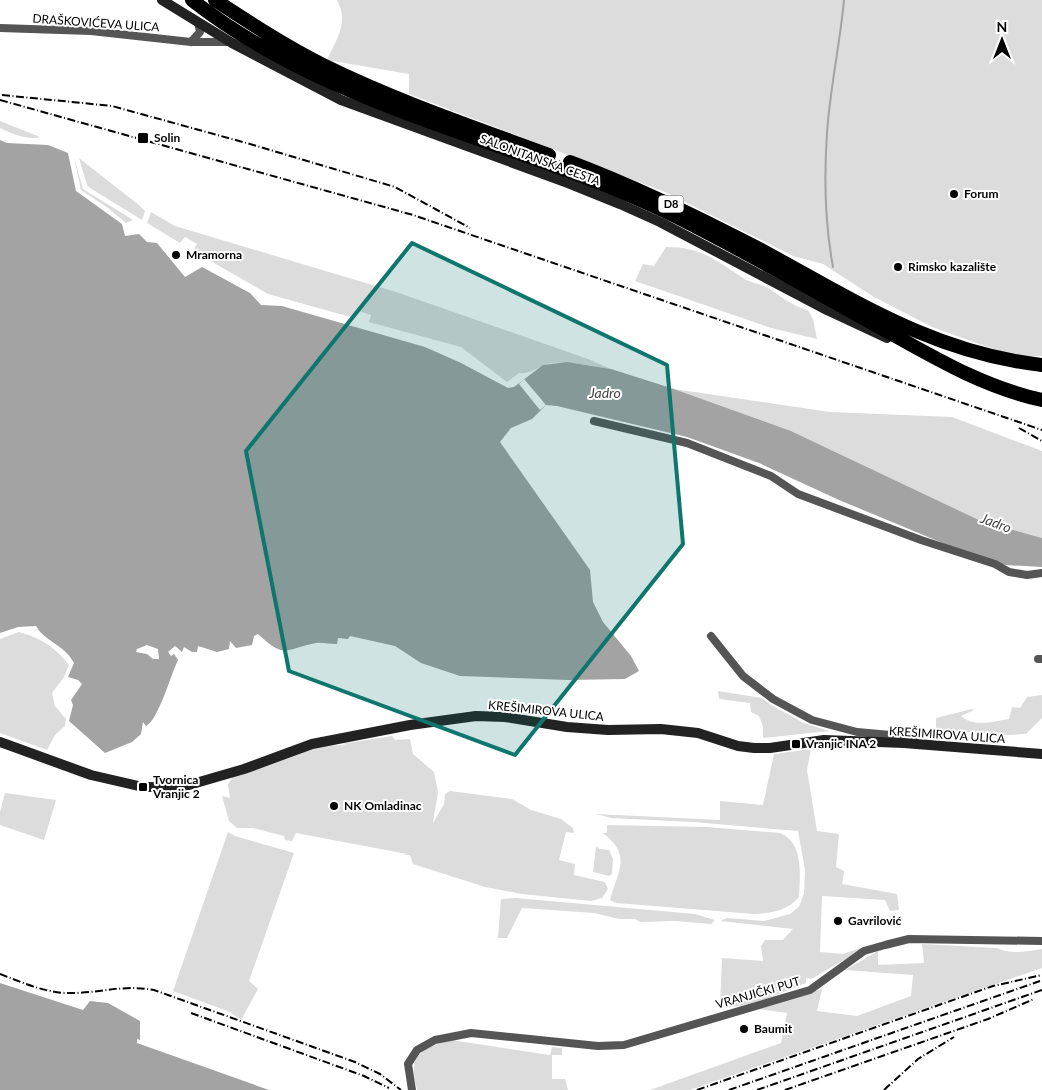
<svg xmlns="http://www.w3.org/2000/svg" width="1042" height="1090" font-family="Lato,sans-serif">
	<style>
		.green { fill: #dcdcdc }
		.water { fill: #a3a3a3; fill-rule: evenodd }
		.pier { fill: #fff }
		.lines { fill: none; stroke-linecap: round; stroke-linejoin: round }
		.stream { stroke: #a3a3a3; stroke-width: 2 }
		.street { stroke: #555; stroke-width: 8 }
		.secondary { stroke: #222; stroke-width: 10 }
		.highway { stroke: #000; stroke-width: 14 }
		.rail { stroke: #000; stroke-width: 2; stroke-dasharray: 8 2.5 1 2.5; stroke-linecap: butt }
		.marked { fill: #0f766e; fill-opacity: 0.2; stroke: #0f766e; stroke-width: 4; stroke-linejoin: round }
		.poi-dot { fill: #000; stroke: #fff; stroke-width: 2 }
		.labels { text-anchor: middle; stroke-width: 4; stroke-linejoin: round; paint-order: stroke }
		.shield { fill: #fff; stroke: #4c4c4c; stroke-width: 1 }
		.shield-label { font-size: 11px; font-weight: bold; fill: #000 }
		.street-label { font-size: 12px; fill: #000; stroke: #fff }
		.poi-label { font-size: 12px; font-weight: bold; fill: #000; stroke: #fff; text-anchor: start }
		.water-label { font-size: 14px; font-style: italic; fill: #444; stroke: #fff }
	</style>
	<rect width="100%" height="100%" fill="#fff"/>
	<path class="green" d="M337,0H1042V356L1015,357L932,327L874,297L823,264L793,256L665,192L409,94V74L327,60C337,38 349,23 337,0Z
		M0,121L40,137C29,141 10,133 0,128Z
		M74,157L83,189L133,220L126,223L108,208L81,190Z
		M79,158L140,206L145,211L142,220L90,188L87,185Z
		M151,212L175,226L396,292L588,359L611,369C591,366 572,361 552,363C540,364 532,375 519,373L507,382L461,347L369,322L371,315L356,310L354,318L268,294L193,251L197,244L185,237L180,243L147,223Z
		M666,247C702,247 715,260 743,278C750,283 760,283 768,288C781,296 793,307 808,310L813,319L817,339L771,328L635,281L643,264L654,266Z
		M674,389L830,412L952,417L1042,451V538L981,521L791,431Z
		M19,632C40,637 56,648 69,665L64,677L52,693L55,706L66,719L65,726L55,735L47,750L0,733V639Z
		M718,691L762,698L771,705L804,723L829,731L763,738V726L759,716L751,712L750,703L719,699Z
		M1042,695V718L1026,734L1007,735L936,730V718L972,709L974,710L961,716C974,728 994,721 1009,719L1012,707L1020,708L1027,697Z
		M392,736L395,740L410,739L413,754L434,772L438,792L433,823L444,804L445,794L450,791L512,799L531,810L561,819L573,828L574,833L566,832L559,860L575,864L574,875L605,882L608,889L602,898L591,901L522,894L485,887L413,864L410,855H403L407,854L296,833L292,841L285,840L284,836L253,828H237L229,821L222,796L230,798L228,785L233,776L317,746L347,745L341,744Z
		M811,749L807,770L817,831L839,834L836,867L844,871L842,884L897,894L899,910L890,911L885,900L822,896L820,952L843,954L872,944L811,979L806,978V983C783,992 744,1010 720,1007L722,958L763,961L761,946L765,940H783L793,929L720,921L727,918L764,921L790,914L799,907L804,893L805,870L798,831L693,822L611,818L596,814L720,820V801L763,805L774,754Z
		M5,793L56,800L44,840L0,825V812Z
		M607,825L707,827L780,833C804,843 800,874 799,897C787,911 772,913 754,914L616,903L610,900C617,872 633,856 603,833H607Z
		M228,832L235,836L294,853L249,981L258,989L241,1020L230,1012L173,991Z
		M596,846L600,849L609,850L613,859L612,874L609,876L593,872Z
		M516,898L695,914L715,920L711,924L675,921L640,922L635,919H619L594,913L522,908L507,938H498L501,899Z
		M922,944L997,948C1011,955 1027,951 1042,949V968L690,1090H650L781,1043L787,1013L758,1009L822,989L817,1011L857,1016L911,996L913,975L845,970L878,951V965L924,963Z
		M451,1040L550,1055L552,1047L562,1048V1055H552V1079H565L568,1090H417C408,1054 419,1050 451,1040Z"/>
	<path class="water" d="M0,140L7,143L48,145L68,153L76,191L122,224L125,236L139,234L147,242L157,243L185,277L202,267L250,293L261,305L282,306L425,347L461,363L508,388L514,387L543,365L567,362L611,369L674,389L791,431L981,521L1042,538V567L1005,565L957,549L839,500L759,463L687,437L557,406L546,405L532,419L511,428L500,442L590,570L593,602L603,622L631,656L639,671L625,679L568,680L460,676L421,663L395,646L350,636L348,639L338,638L337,644C330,644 322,642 316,643C284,649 286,660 258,634L254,636L252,645L236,648L230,641L229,649L217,652L198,646L197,652H192L184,647L182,652L175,646L168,652L171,656L174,654L178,660C171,674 158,721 146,726L143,722L141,734L132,742L105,753L69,721L73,705L71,700L82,684L78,680L68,677L74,663C64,644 45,642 36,626L18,627L0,633ZM147,645L158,649L159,659H153L147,654L136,652L137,649Z
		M0,983L83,1010L90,1001L108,1003L140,1021V1040L137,1039V1043L269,1090H0Z"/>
	<path class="pier" d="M524,379L546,405L540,410L519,384Z"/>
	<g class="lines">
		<path class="stream" d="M833,267C825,224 824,177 827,133C830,88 840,44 844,0"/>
		<path class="street" d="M0,28L91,31L191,42H227
			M191,42L200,32L198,22
			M594,421L687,443L771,476L798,494L921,540L995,564L1009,572L1027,575L1042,573
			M711,636L743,676L773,699L812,720L857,732L913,737L919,745
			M1038,659H1042
			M412,1090L408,1064L417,1050L435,1040L471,1033L598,1046L624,1045L810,990L864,951L885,945L909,939L1042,941"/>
		<path class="secondary" d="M162,0L232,43L341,100L568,183L620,204L660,222L827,310L887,338
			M0,742L91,775L143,787H182L244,769L312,744L410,725L476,716L505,717L567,727L608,730L661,729L698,733L738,746L754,748H770L824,740L904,743L1042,754"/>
		<path class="highway" d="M192,0C333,111 517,139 675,216C745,251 814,291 883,329C935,358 983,387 1042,400
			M215,0C250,23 285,46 323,65C396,101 473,127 549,155
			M570,162C637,187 700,218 763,251C855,301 934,353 1042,365"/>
		<path class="rail" d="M2,95L112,106L250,144L395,187L470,228
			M0,100L413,215L1042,430
			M1019,428L1042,441
			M0,974C21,982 43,992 66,993C98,994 121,984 154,990L355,1062L380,1074L401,1090
			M191,1013L364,1076L389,1088
			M697,1090L993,986L1042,975
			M729,1090L1040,981
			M757,1090L1042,990
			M785,1090L988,1019L1034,999
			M884,1090L918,1059L954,1037"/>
	</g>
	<path class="marked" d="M412,243L667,365L683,544L515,755L289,671L246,451Z"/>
	<g class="poi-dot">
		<rect x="137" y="132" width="12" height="12" rx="2.5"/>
		<circle cx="954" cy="194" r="5"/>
		<circle cx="176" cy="255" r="5"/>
		<circle cx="898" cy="267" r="5"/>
		<rect x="791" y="739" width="10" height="10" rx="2.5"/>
		<rect x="138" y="782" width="10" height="10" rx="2.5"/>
		<circle cx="334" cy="806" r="5"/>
		<circle cx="838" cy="921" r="5"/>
		<circle cx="744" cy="1029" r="5"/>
	</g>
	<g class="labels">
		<rect class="shield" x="658.5" y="195.5" width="25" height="17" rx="4"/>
		<g class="shield-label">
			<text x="671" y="208">D8</text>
		</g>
		<g class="street-label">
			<text transform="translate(96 23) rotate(4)" y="4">DRAŠKOVIĆEVA ULICA</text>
			<text transform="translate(540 160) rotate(20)" y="4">SALONITANSKA CESTA</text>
			<text transform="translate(546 711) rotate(6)" y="4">KREŠIMIROVA ULICA</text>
			<text transform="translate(947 735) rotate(4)" y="4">KREŠIMIROVA ULICA</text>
			<text transform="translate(758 993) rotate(-16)" y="4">VRANJIČKI PUT</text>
		</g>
		<g class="poi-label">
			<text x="154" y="142">Solin</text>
			<text x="964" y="198">Forum</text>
			<text x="186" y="259">Mramorna</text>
			<text x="908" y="271">Rimsko kazalište</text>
			<text x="806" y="748">Vranjic INA 2</text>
			<text x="153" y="784">Tvornica<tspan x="153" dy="14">Vranjic 2</tspan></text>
			<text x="344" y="810">NK Omladinac</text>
			<text x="848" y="925">Gavrilović</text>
			<text x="754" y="1033">Baumit</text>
		</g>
		<g class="water-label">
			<text x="605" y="398">Jadro</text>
			<text transform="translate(996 523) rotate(20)" y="5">Jadro</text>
		</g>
	</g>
	<g transform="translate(1002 40)" stroke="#ffffff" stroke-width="4" paint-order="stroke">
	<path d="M0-4L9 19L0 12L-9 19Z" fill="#000000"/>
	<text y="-8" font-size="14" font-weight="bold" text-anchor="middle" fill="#000000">N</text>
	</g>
</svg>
